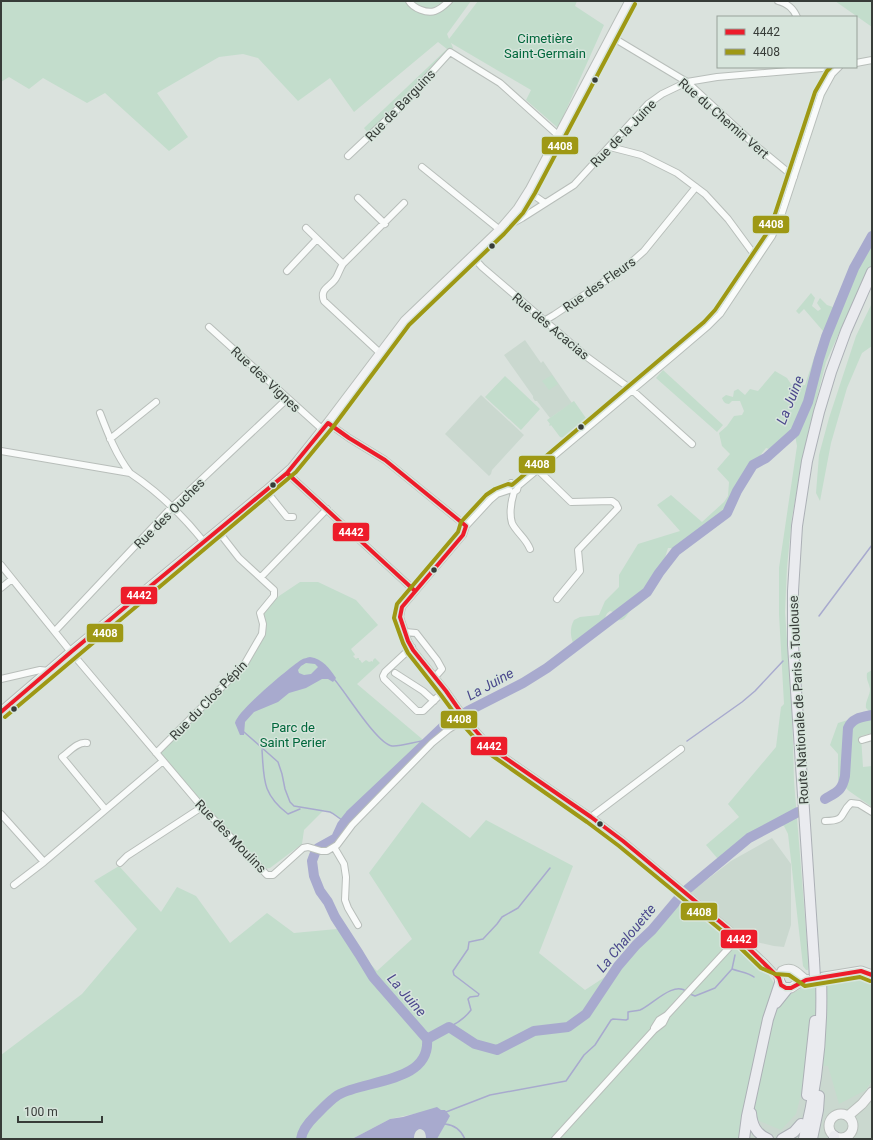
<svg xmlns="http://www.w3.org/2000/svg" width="873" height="1140" font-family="Roboto,sans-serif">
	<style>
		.built { fill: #cad8cf }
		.green { fill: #c3ddcc }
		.water { fill: #a8aace; fill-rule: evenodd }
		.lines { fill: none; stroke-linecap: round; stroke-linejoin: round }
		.stream { stroke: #a8aace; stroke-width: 1.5 }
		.river { stroke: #a8aace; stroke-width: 10 }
		.street-casing { stroke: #b8beba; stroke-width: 8 }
		.secondary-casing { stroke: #b8beba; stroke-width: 11 }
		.primary-casing { stroke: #acb0b6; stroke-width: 12 }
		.street { stroke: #f9fbfa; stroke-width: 6 }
		.secondary { stroke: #f2f3f4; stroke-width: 9 }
		.primary { stroke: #eaebef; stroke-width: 10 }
		.primary-bridge-casing { stroke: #acb0b6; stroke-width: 12; stroke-linecap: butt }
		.primary-bridge { stroke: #eaebef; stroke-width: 10 }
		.bus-1-casing { stroke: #d7e5dc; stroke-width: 7 }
		.bus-2-casing { stroke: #d7e5dc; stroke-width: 7 }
		.bus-1 { stroke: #ed1c2a; stroke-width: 4 }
		.bus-2 { stroke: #9e9814; stroke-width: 4 }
		.bus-dot { fill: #373c38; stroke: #d7e5dc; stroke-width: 1.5 }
		.labels { text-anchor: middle; stroke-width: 3; stroke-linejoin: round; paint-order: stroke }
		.park-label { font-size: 13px; fill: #00673b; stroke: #d7e5dc }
		.street-label { font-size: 13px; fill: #373c38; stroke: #d7e5dc }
		.water-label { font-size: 14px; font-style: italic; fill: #4c488d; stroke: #d7e5dc }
		.line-badge { stroke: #d7e5dc; stroke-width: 1.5 }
		.badge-label { font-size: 11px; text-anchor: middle; font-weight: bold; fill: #fff }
	</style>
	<rect width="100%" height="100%" fill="#dae2dd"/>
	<path class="built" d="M525,340L541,363L543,361L572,403L550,418L537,401H535L533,398V396L504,355Z
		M481,395L524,435L492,470L491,474L489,476L445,434Z
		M772,838L791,864V925L784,947L774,946L747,940L691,892L731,861Z
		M808,1066H828L866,1090L872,1081V1139H740Z"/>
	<path class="green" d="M1,1H471L447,34L449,39L478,1H577L575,6L604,25L558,128L526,100L531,90L451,43L453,48L368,133L364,128L447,49L438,42L354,112L330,78L298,101L258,58L243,54L219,57L157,93L188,137L169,151L105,93L87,103L43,78L29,89L9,77L1,82Z
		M835,1H872V27Z
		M872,229V264L857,293L826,362L807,437L792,517L787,567L785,612L792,710L794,781L809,967L808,970H806L803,966L788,834L784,826L769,822L723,865L706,845L739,817L728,804L776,747L781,707L784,704L779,614V568L797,446L795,435L785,439L772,450L766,448L756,461L747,468L736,487L726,510L717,519L712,522L705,528L702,535L680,553L676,555L671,548H668C662,567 658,586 643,601C640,605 635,607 631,610C626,615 625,622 617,620L613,612L610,611C605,614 606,617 604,622C600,635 586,642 573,643C570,634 570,628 574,620L580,617L599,615L605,601L619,587V575L638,544L680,531L657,505L671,495L702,522L724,502L728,496L729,482L717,469L730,454L722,446L719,433L727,426L734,416L742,415L744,411L740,401H732L729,404C725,404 723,401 722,398L726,395L733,397L734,391L738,389L745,395L750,389L758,391L775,371L787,378L793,387L805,385L823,331L804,309L799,314L796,311L811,293L815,298L812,306L818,311L821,309L817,303L820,298L827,305L833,307L852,263Z
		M872,303V346L862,353L847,388L831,443L820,501L816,493L819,455L829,418L856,336Z
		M663,370L723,425L717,432L656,378Z
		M552,375L558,384L549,390L542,381Z
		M505,376L540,409L521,430L485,397Z
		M574,401L588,421L567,439L560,437L551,425L550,426L549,425L550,424L547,420Z
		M300,582H318L356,600L378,625L351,649L353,652L354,653L355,655L353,656L356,659L357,658H359V660H360L362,663L366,660L369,662L372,661L373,662V660L375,658L380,663L357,684L428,744L355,818L344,821C335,817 335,813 324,810L304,830L302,844L270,868L265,869L192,791L160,753L164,748L189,725L246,666L263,638V612L279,596Z
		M872,670V733L861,736L863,767L872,766V807L849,791L838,780V754L830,745L838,723L871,713L866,708C865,701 870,696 870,689C869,682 866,681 867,673Z
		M422,802L470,838L486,820L573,866L539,953L585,990L614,971L685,898L761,962L783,998L804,987L869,975L872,978V1081L866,1090L839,1104L828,1066H808L796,1114L781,1130L745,1115L740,1139H437L445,1124L418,1113L390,1119L352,1139H1V1055L82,994L137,929L94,881L119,866L161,912L177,887L196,896L230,943L267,913L294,933L337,929L377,971L412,939L369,873Z"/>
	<path class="water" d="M310,657C323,659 329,668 336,678L333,682L328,679H322L306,688L289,693L278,702L254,712L245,722L244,735H240L235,723C237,711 289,668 301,660C304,658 307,658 310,657ZM306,663L315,664L318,667L311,674L304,675L299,673L298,670L301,666Z
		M437,1107L441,1110H445L450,1116L437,1139H426C426,1134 425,1130 420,1129C415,1130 414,1135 414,1139H352L390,1119L403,1117Z"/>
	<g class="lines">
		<path class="stream" d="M819,616L872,545
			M334,679C345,691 377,744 392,746C400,747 417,741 428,740
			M244,732L278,762L282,774L285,789L290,802L294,806L330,812C335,814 339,819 344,821
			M687,741L742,702L755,691L783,661
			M262,750C264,779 262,794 288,814L300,809
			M732,969C740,972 748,972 754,977
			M690,994L695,996L715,988L732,969L735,955
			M449,1027C458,1023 465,1018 471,1010L468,999L470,997L478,996L479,994L454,975L453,971L468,949L469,942L483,939L497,924L502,917L518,908L550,868
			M446,1112L490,1095L566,1081L584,1055L595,1045L611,1020L613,1019L626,1020L628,1019V1012C632,1011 637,1011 640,1010C652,1005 674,980 687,992
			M445,1124C455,1125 461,1130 465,1139"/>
		<path class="river" d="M825,799C837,792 842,791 845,776L848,728C852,718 862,717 872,715
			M427,1039L449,1027L475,1044L497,1050L534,1031L568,1027L586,1014L618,966L636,945L652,930L684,892L749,838L798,812
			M301,1139C302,1130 309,1122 315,1116C322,1109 330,1100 338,1095C364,1080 431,1083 427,1039L373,977L359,954L335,917L328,902L320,891L314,876L312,861L315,853L318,848L336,838L342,825L350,815L445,725L468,711L523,683L547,668L647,592L659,573L676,551L727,513L737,491L753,465L766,458L795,432L808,402L819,359L826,337L854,268L872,236"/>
		<defs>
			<path id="street" d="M409,1C413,8 427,14 435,11C441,9 445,5 449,1
				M778,1C788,4 793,8 797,17
				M612,37L687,82L755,145L794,177
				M856,63L872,60
				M610,147L641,155L677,173L705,194L728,219L753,253L758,256
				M348,156L401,106L450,52L500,83L559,136
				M422,167L500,230L522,218L574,185L648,104L662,94L687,82L717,77L834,67
				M529,192L545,203
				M358,198L385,224
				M306,228L343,264
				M473,257L482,267L587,357L632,390L692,444
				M287,271L317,239
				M544,321L554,315L626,267L644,251L696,187
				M209,327L323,430
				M380,353L324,301C319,288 331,287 336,278C339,273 340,268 343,264L404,203
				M100,413C108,434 116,455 130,473
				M328,423L349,438L385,460L466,526
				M110,439L156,402
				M1,451L130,473C157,491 184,517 204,542
				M538,470L571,502L612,501L616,504L618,508L578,550L580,571L557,599
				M287,473L415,591
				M518,486L674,355L708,326L720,314L772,236L781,216L821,94L832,74L839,67
				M518,486L517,490L514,492C511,502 509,513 512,523C516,532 526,538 530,549
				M509,490L497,494L490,500L466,526L463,535L402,607L400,617L408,641L413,650L446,691L467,721L491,748L591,817L623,841L731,931L765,963L779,978
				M509,490V485L511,483H516L518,486
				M266,491L287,517H293
				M1,565L71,652L202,807L267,875H273L303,848L308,847L321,851H327L337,845L352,825L432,743L449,729L457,724L467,721
				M261,577L327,509
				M1,588L12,579
				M55,631L168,511L287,399
				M405,632L416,633L437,660L442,669L435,677
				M412,647L385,672L383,676L384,679L417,711H423L445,690
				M395,673L423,691L434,701
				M1,679L40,670L49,671
				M862,740L872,737
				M87,743C78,741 69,752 62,757L105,809
				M156,753L244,665L262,634L263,624L260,613L274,596V590L239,558L218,531
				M1,814L44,862
				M591,817L681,749
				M825,821C847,821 839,814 851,803L859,804L872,812
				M334,847L344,864L346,877L345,900L348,908L358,925
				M120,863L127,856L202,807
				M14,885L44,862L163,761
				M654,1028L659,1020L667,1015L738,938
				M555,1139L654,1030L663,1023L667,1015"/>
			<path id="secondary" d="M1,712L71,652L266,491L292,468L328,423L405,321L500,230L518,209L530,190L630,1
				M806,980C798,975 793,965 782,971L779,978L781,985L786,988H791L797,984L806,980L861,971L872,975
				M829 1126a12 12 0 1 1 24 0a12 12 0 1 1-24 0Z
				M848,1116L862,1104L872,1092"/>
			<path id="primary" d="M814,960L793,645V591L797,526L807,461L819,412L831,372L846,331L872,272
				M776,1003L788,988
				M807,1095L815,1021
				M751,1113C752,1125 756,1134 768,1139
				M744,1139L747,1116L768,1019L780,983
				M782,1139L794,1132L801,1124
				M804,1139C817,1086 823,1033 821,978
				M812,1139L818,1110L819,1096
				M834,1139V1136"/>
		</defs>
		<use href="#street" class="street-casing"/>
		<use href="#secondary" class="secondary-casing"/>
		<use href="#primary" class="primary-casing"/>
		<use href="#street" class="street"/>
		<use href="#secondary" class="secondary"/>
		<use href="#primary" class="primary"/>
		<defs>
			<path id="primary-bridge" d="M814,960L815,979"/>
		</defs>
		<use href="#primary-bridge" class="primary-bridge-casing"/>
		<use href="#primary-bridge" class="primary-bridge"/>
		<defs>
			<path id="bus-1" d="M287,473L415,591
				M400,617L408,641L413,650L446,691L467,721L491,748L591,817L623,841L731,931L779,978L781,985L786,988H791L806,980L861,971L872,975
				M1,712L71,652L287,473L328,423L349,438L385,460L466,526L463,535L402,607L400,617"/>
			<path id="bus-2" d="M831,67L827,71L815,92L775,214L767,233L715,310L704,322L512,485L508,484L495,489L486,495L461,522L458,532L397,604L394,618L403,643L408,653L441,695L463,725L487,752L587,822L619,846L727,935L761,968L775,974L789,975L805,986L860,977L870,981
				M5,717L296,472L333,427L409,325L504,234L523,213L535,193L635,4"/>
		</defs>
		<use href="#bus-1" class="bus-1-casing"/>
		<use href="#bus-2" class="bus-2-casing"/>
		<use href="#bus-1" class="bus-1"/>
		<use href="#bus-2" class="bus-2"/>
	</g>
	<g class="bus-dot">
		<circle cx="595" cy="80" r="3.5"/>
		<circle cx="492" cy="246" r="3.5"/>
		<circle cx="581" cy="427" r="3.5"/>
		<circle cx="273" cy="485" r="3.5"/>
		<circle cx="434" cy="570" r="3.5"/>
		<circle cx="14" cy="709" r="3.5"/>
		<circle cx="600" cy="824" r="3.5"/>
	</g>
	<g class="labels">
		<g class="park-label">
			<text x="545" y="43">Cimetière<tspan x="545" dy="15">Saint-Germain</tspan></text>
			<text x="293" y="732">Parc de<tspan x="293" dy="15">Saint Perier</tspan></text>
		</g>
		<g class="street-label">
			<text transform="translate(400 105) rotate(-46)" y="5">Rue de Barguins</text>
			<text transform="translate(724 118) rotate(41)" y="5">Rue du Chemin Vert</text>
			<text transform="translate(623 133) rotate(-46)" y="5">Rue de la Juine</text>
			<text transform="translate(599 284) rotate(-35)" y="5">Rue des Fleurs</text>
			<text transform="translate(551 326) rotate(40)" y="5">Rue des Acacias</text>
			<text transform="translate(266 379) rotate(43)" y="5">Rue des Vignes</text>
			<text transform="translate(169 513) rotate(-45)" y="5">Rue des Ouches</text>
			<text transform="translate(208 700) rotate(-46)" y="5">Rue du Clos Pépin</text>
			<text transform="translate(798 700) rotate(-93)" y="5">Route Nationale de Paris à Toulouse</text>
			<text transform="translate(231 836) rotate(46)" y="5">Rue des Moulins</text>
		</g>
		<g class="water-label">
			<text transform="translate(790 400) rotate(-68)" y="5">La Juine</text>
			<text transform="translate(490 684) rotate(-29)" y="5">La Juine</text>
			<text transform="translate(626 938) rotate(-50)" y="5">La Chalouette</text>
			<text transform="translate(407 995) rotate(49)" y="5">La Juine</text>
		</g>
	</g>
	<g class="line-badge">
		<rect x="541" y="136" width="38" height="19" rx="4" fill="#9e9814"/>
		<rect x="752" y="215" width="38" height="19" rx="4" fill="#9e9814"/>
		<rect x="518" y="455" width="38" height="19" rx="4" fill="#9e9814"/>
		<rect x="332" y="522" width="38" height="20" rx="4" fill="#ed1c2a"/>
		<rect x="120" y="586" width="38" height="19" rx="4" fill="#ed1c2a"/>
		<rect x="86" y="623" width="38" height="20" rx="4" fill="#9e9814"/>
		<rect x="440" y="710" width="38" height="19" rx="4" fill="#9e9814"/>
		<rect x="470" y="736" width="38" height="20" rx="4" fill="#ed1c2a"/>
		<rect x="680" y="902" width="38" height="19" rx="4" fill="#9e9814"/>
		<rect x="720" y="929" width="38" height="20" rx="4" fill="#ed1c2a"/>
	</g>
	<g class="badge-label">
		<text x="560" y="150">4408</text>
		<text x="771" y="228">4408</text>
		<text x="537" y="468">4408</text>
		<text x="351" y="536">4442</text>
		<text x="139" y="599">4442</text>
		<text x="105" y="637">4408</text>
		<text x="459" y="723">4408</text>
		<text x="489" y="750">4442</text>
		<text x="699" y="916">4408</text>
		<text x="739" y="943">4442</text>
	</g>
	<rect width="873" height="1140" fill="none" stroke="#373c38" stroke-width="4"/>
	<rect x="717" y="16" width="140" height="52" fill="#d7e5dc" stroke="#97a19a"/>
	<rect x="725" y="29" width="20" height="6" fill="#ed1c2a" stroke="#97a19a"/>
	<text x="753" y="36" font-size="12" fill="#373c38">4442</text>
	<rect x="725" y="49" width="20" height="6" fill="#9e9814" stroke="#97a19a"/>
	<text x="753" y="56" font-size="12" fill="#373c38">4408</text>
	<path d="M18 1116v6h84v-6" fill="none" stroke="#373c38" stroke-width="2"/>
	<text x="24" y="1116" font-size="12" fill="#373c38" stroke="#d7e5dc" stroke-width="3" paint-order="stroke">100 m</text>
</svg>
